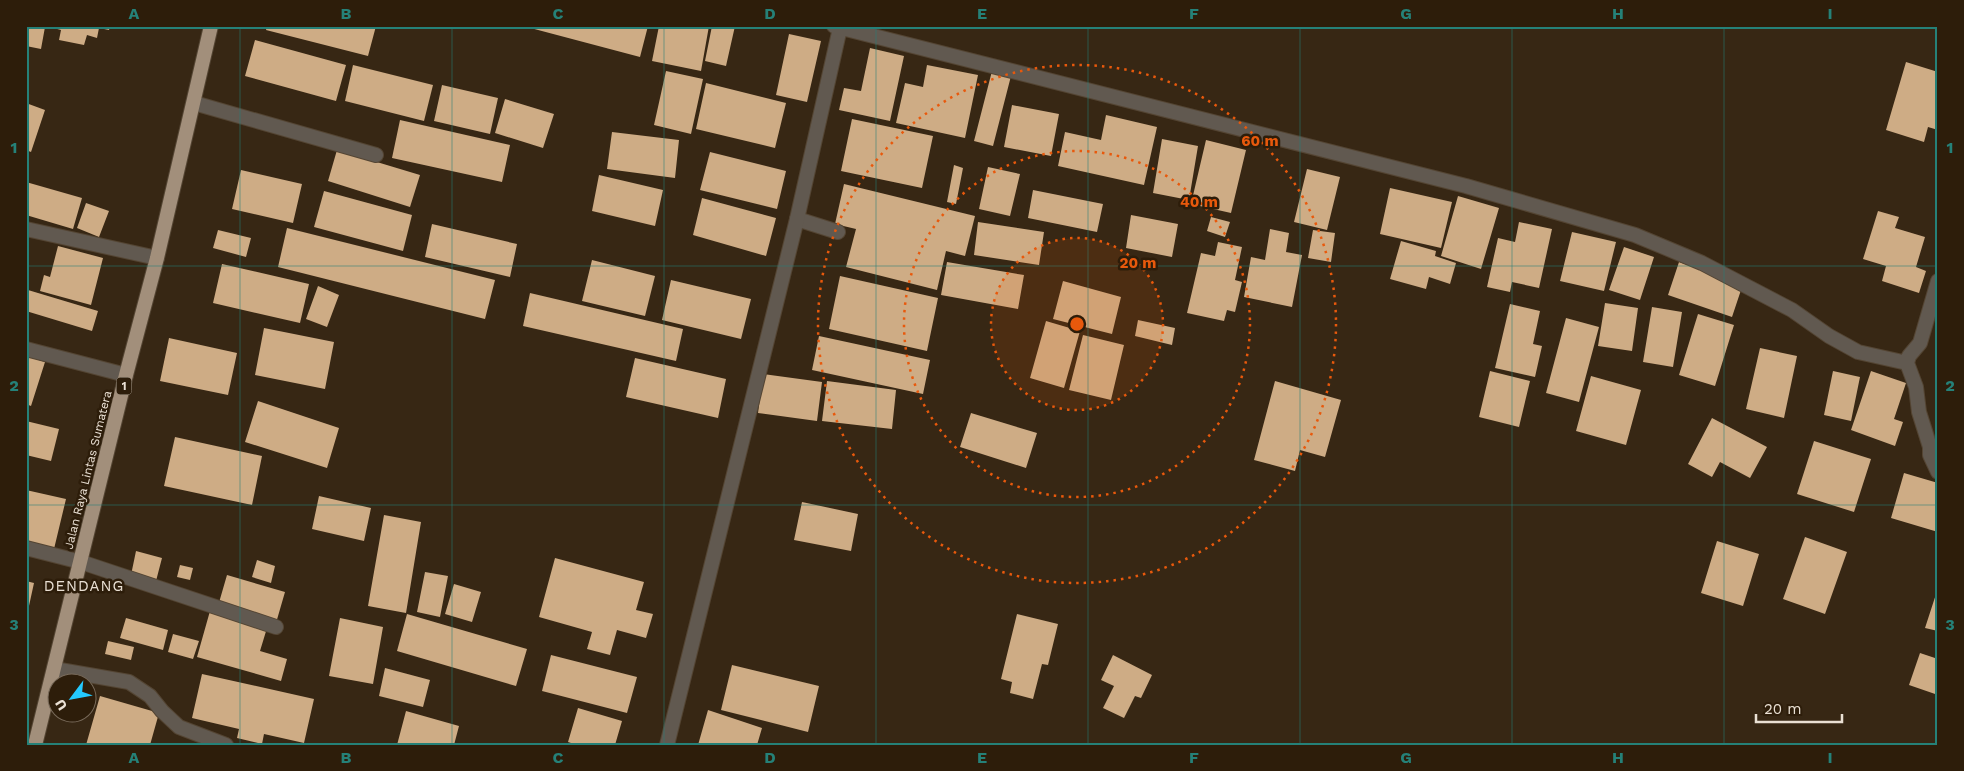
<svg xmlns="http://www.w3.org/2000/svg" width="1964" height="771" font-family="'Work Sans',sans-serif">
	<style>
		.building { fill: #ceac85 }
		.lines { fill: none; stroke-linecap: round; stroke-linejoin: round }
		.service-casing { stroke: #544533; stroke-width: 16 }
		.minor-casing { stroke: #544533; stroke-width: 16 }
		.trunk-casing { stroke: #544533; stroke-width: 16 }
		.service { stroke: #615950; stroke-width: 14 }
		.minor { stroke: #615950; stroke-width: 14 }
		.trunk { stroke: #a28f7b; stroke-width: 14 }
		.grid { fill: none; stroke: #258178; stroke-width: 1; stroke-opacity: 0.55 }
		.ring { fill: none; stroke: #e8590c; stroke-width: 2.5; stroke-dasharray: 2.5 5 }
		.labels { text-anchor: middle; stroke-width: 5; stroke-linejoin: round; paint-order: stroke }
		.shield { fill: #2d1d0a; stroke: #b1a697; stroke-width: 1 }
		.shield-label { font-size: 11px; font-weight: bold; fill: #eae0d4 }
		.street-label { font-size: 12px; fill: #eae0d4; stroke: #2d1d0a }
		.quarter-label { font-size: 15px; letter-spacing: 1px; fill: #eae0d4; stroke: #2d1d0a }
		.centre { fill: #e8590c; stroke: #2d1d0a; stroke-width: 2.5 }
		.ring-label { font-size: 15px; text-anchor: middle; font-weight: bold; fill: #e8590c; stroke: #2d1d0a; stroke-width: 5; stroke-linejoin: round; paint-order: stroke }
		.neatline { fill: none; stroke: #258178; stroke-width: 2 }
		.grid-label { font-size: 16px; text-anchor: middle; font-weight: bold; fill: #258178 }
	</style>
	<rect width="100%" height="100%" fill="#372714"/>
	<path class="building" d="M26,26L45,27L41,49L26,46Z
		M46,26H110L109,30L99,28L97,38L87,35L84,45L59,40L61,30Z
		M267,26H376L368,56L266,30Z
		M523,26H648L640,57Z
		M659,26H709L701,71L652,61Z
		M712,26H735L726,66L705,61Z
		M789,34L821,41L807,102L776,95Z
		M255,40L346,65L336,101L245,76Z
		M870,48L904,56L890,121L839,110L844,88L861,91Z
		M1906,62L1938,72V130L1928,127L1924,142L1886,130Z
		M353,65L433,85L424,121L345,101Z
		M927,65L978,75L965,138L896,123L905,83L923,87Z
		M666,71L703,79L691,134L654,125Z
		M992,71L1011,76L993,146L974,141Z
		M706,83L786,103L775,148L696,129Z
		M442,85L498,98L490,134L434,121Z
		M505,99L554,114L543,148L495,133Z
		M26,103L45,110L31,152L26,150Z
		M1012,105L1059,114L1051,156L1004,147Z
		M1106,115L1157,127L1144,185L1058,166L1065,132L1101,140Z
		M852,119L933,136L922,188L841,171Z
		M400,120L510,145L502,182L392,158Z
		M612,132L679,140L675,178L607,169Z
		M1162,139L1198,146L1189,200L1153,193Z
		M1206,140L1246,150L1231,213L1191,204Z
		M337,150L420,175L410,207L328,181Z
		M710,152L786,171L777,209L700,190Z
		M954,165L963,168L956,204L947,202Z
		M988,167L1020,174L1010,216L979,209Z
		M1307,169L1340,177L1327,230L1294,222Z
		M241,170L302,184L293,223L232,209Z
		M599,175L663,190L655,226L592,211Z
		M26,182L82,198L73,229L26,215Z
		M844,184L975,216L965,256L946,251L937,290L846,267L856,229L835,224Z
		M1390,188L1452,202L1441,248L1380,234Z
		M1033,190L1103,204L1097,232L1028,218Z
		M324,191L412,215L403,251L314,227Z
		M1458,196L1499,208L1481,269L1441,256Z
		M702,198L776,218L766,256L693,235Z
		M86,203L109,211L99,237L77,228Z
		M1878,211L1899,217L1895,228L1925,237L1916,267L1926,271L1919,293L1882,281L1886,266L1863,259Z
		M1131,215L1178,224L1172,257L1126,248Z
		M1211,217L1230,222L1225,237L1207,231Z
		M978,222L1044,232L1039,265L974,255Z
		M1519,222L1552,229L1539,288L1512,282L1510,292L1487,287L1498,238L1515,242Z
		M432,224L517,244L510,277L425,257Z
		M287,228L495,280L485,319L278,267Z
		M1270,229L1289,233L1286,252L1302,255L1292,307L1244,297L1251,257L1265,260Z
		M218,230L251,238L246,257L213,248Z
		M1313,230L1335,233L1331,262L1308,258Z
		M1572,232L1616,242L1604,291L1560,281Z
		M1401,241L1436,251L1435,256L1456,263L1450,284L1429,277L1426,289L1390,279Z
		M1218,242L1242,247L1235,280L1242,282L1235,312L1227,310L1224,321L1187,313L1201,253L1215,256Z
		M58,246L103,258L91,305L40,291L44,275L50,277Z
		M1624,247L1654,257L1640,300L1609,290Z
		M592,260L655,276L645,316L582,301Z
		M947,262L1024,275L1018,309L941,295Z
		M1679,262L1743,284L1732,317L1668,295Z
		M222,264L309,284L300,323L213,303Z
		M840,276L938,298L927,351L829,329Z
		M671,280L751,299L741,339L662,320Z
		M1063,281L1121,297L1112,334L1053,319Z
		M318,286L339,295L327,327L306,319Z
		M28,290L98,311L92,331L26,311Z
		M530,293L683,329L676,361L523,326Z
		M1605,303L1638,308L1632,351L1598,346Z
		M1510,304L1540,311L1533,344L1542,346L1535,377L1495,368Z
		M1652,307L1682,312L1673,367L1643,362Z
		M1698,314L1734,325L1715,386L1679,375Z
		M1566,318L1599,327L1579,402L1546,393Z
		M1138,320L1175,328L1172,345L1135,336Z
		M1046,321L1080,331L1064,388L1030,378Z
		M264,328L334,342L325,389L255,375Z
		M1083,335L1124,345L1111,400L1069,390Z
		M819,336L930,360L923,394L812,370Z
		M169,338L237,353L228,395L160,381Z
		M1760,348L1797,356L1784,418L1746,409Z
		M26,356L45,362L31,406L26,404Z
		M635,358L726,379L718,418L626,397Z
		M1490,371L1530,381L1519,427L1479,417Z
		M1833,371L1860,377L1851,421L1824,415Z
		M1871,371L1906,383L1894,419L1903,422L1895,446L1851,430Z
		M763,374L822,382L817,421L758,413Z
		M1591,376L1641,390L1626,445L1576,431Z
		M827,381L896,390L892,429L822,421Z
		M1275,381L1341,400L1325,457L1300,450L1295,471L1254,460Z
		M258,401L339,428L327,468L245,442Z
		M971,413L1037,433L1026,468L960,447Z
		M1712,418L1767,447L1750,478L1720,462L1712,477L1688,464Z
		M26,421L59,429L51,461L26,455Z
		M175,437L262,456L252,505L164,486Z
		M1814,441L1871,459L1854,512L1797,494Z
		M1904,473L1938,483V532L1891,518Z
		M26,490L66,499L54,549L26,542Z
		M319,496L371,508L364,541L312,529Z
		M802,502L858,514L851,551L794,540Z
		M384,515L421,522L406,613L368,606Z
		M1805,537L1847,552L1825,614L1783,599Z
		M1717,541L1759,554L1743,606L1701,593Z
		M136,551L162,558L156,581L131,575Z
		M555,558L644,582L636,610L653,614L646,638L617,630L610,655L587,649L592,632L539,617Z
		M257,560L275,566L271,583L252,577Z
		M180,565L193,568L190,580L177,577Z
		M425,572L448,576L440,617L417,612Z
		M227,575L285,592L276,623L218,606Z
		M26,581L34,583L27,615H26Z
		M454,584L481,592L472,622L445,614Z
		M1938,588V631L1925,628Z
		M210,611L267,628L260,651L287,659L281,681L197,657Z
		M407,614L527,649L516,686L397,651Z
		M1017,614L1058,624L1048,665L1042,664L1033,699L1010,693L1012,682L1001,679Z
		M126,618L168,630L163,650L120,638Z
		M340,618L383,627L373,684L329,676Z
		M173,634L199,641L193,659L168,652Z
		M108,641L134,647L131,660L105,654Z
		M1920,653L1938,659V695L1909,685Z
		M551,655L637,677L627,713L542,691Z
		M1113,655L1152,675L1141,698L1135,696L1124,718L1103,708L1114,686L1101,680Z
		M732,665L819,686L808,732L721,710Z
		M385,668L430,680L423,707L379,696Z
		M202,674L314,699L304,743L264,734L262,744L237,738L239,729L192,718Z
		M100,696L159,713L150,745H86Z
		M578,708L622,721L615,745H577L568,742Z
		M708,710L762,728L757,745H698Z
		M406,711L459,726L454,745H397Z"/>
	<g class="lines">
		<defs>
			<path id="service" d="M194,103L376,155
				M797,219L838,232
				M81,562L276,627"/>
			<path id="minor" d="M834,26L1466,186L1635,235L1702,263L1792,310L1829,336L1858,352L1907,363
				M26,229L157,258
				M1938,281L1920,343L1909,356L1907,363L1916,387L1919,412L1930,447V455L1938,472
				M26,349L126,375
				M26,548L81,562
				M54,669L129,682L150,696L162,711L179,727L226,745
				M667,745L797,219L840,28"/>
			<path id="trunk" d="M35,745L126,375L157,258L211,26"/>
		</defs>
		<use href="#service" class="service-casing"/>
		<use href="#minor" class="minor-casing"/>
		<use href="#trunk" class="trunk-casing"/>
		<use href="#service" class="service"/>
		<use href="#minor" class="minor"/>
		<use href="#trunk" class="trunk"/>
	</g>
	<path class="grid" d="M240,26V745M452,26V745M664,26V745M876,26V745M1088,26V745M1300,26V745M1512,26V745M1724,26V745M26,266H1938M26,505H1938"/>
	<circle cx="1077" cy="324" r="86" fill="#e8590c" fill-opacity=".12"/>
	<g class="ring">
		<circle cx="1077" cy="324" r="86"/>
		<circle cx="1077" cy="324" r="173"/>
		<circle cx="1077" cy="324" r="259"/>
	</g>
	<g class="labels">
		<rect class="shield" x="116.5" y="377.5" width="15" height="17" rx="4"/>
		<g class="shield-label">
			<text x="124" y="390">1</text>
		</g>
		<g class="street-label">
			<text transform="translate(88 470) rotate(-76)" y="4">Jalan Raya Lintas Sumatera</text>
		</g>
		<g class="quarter-label">
			<text x="84" y="591">DENDANG</text>
		</g>
	</g>
	<circle cx="1077" cy="324" r="8" class="centre"/>
	<g class="ring-label">
		<text x="1260" y="146">60 m</text>
		<text x="1199" y="207">40 m</text>
		<text x="1138" y="268">20 m</text>
	</g>
	<rect width="1964" height="771" fill="none" stroke="#2d1d0a" stroke-width="55"/>
	<g transform="translate(72 698) rotate(238)"><circle r="24" fill="#2d1d0a" stroke="#796b5b"/>
	<path d="M0-4L9 19L0 12L-9 19Z" fill="#24c9fe"/>
	<text y="-8" font-size="14" font-weight="bold" text-anchor="middle" fill="#eae0d4">U</text>
	</g>
	<path d="M1756 714v8h86v-8" fill="none" stroke="#eae0d4" stroke-width="2.5"/>
	<text x="1764" y="714" font-size="15" fill="#eae0d4" stroke="#2d1d0a" stroke-width="4" paint-order="stroke">20 m</text>
	<rect x="28" y="28" width="1908" height="716" class="neatline"/>
	<g class="grid-label">
		<text x="134" y="19">A</text>
		<text x="346" y="19">B</text>
		<text x="558" y="19">C</text>
		<text x="770" y="19">D</text>
		<text x="982" y="19">E</text>
		<text x="1194" y="19">F</text>
		<text x="1406" y="19">G</text>
		<text x="1618" y="19">H</text>
		<text x="1830" y="19">I</text>
		<text x="14" y="153">1</text>
		<text x="1950" y="153">1</text>
		<text x="14" y="391">2</text>
		<text x="1950" y="391">2</text>
		<text x="14" y="630">3</text>
		<text x="1950" y="630">3</text>
		<text x="134" y="763">A</text>
		<text x="346" y="763">B</text>
		<text x="558" y="763">C</text>
		<text x="770" y="763">D</text>
		<text x="982" y="763">E</text>
		<text x="1194" y="763">F</text>
		<text x="1406" y="763">G</text>
		<text x="1618" y="763">H</text>
		<text x="1830" y="763">I</text>
	</g>
</svg>
